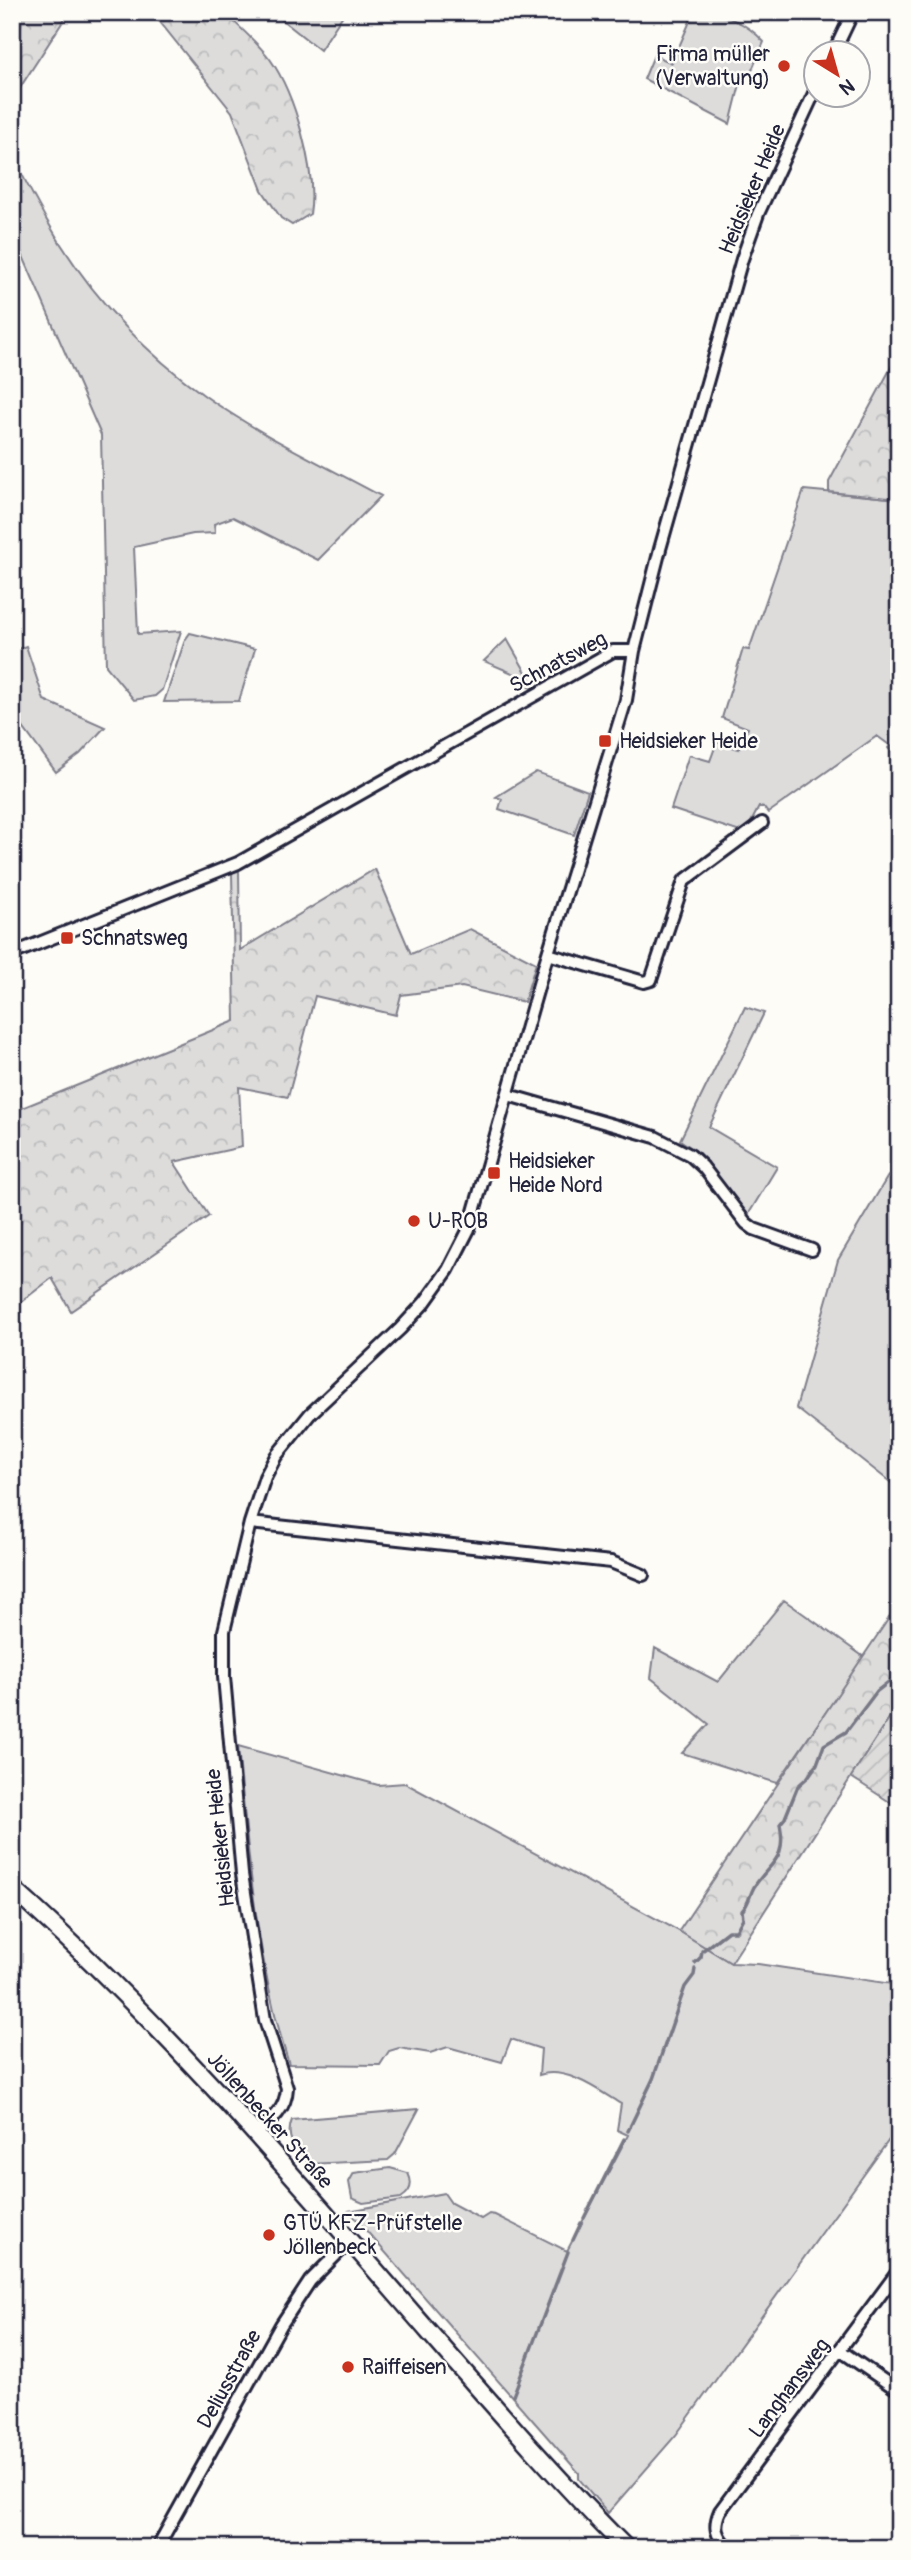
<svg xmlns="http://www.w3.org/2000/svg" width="911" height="2560" font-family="Pangolin,sans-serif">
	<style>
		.grass { fill: #dddcdb; stroke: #807f8b; stroke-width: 2 }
		.forest { fill: url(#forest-crowns); stroke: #807f8b; stroke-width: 2 }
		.garden { fill: url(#garden-furrows); stroke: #807f8b; stroke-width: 2 }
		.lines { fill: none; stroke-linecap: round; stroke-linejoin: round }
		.stream { stroke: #787885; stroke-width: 3.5 }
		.minor-casing { stroke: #22223b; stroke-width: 16 }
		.secondary-casing { stroke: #22223b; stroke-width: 21 }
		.minor { stroke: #fdfcf7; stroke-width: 10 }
		.secondary { stroke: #fdfcf7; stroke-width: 16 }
		.poi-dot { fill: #c8321e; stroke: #fdfcf7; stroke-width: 2.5 }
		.labels { text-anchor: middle; stroke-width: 5; stroke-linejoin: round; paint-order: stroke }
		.poi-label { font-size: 21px; fill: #22223b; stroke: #fdfcf7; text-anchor: start }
		.street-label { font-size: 21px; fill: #22223b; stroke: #fdfcf7 }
	</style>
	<defs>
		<pattern id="forest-crowns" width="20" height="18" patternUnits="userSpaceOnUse" patternTransform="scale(1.75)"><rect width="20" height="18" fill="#dddcdb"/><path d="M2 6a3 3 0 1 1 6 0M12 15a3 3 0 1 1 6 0" fill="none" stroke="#bdbcbd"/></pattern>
		<pattern id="garden-furrows" width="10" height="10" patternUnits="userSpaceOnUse" patternTransform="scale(1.75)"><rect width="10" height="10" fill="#dddcdb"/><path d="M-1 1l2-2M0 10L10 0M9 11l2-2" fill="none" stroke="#bdbcbd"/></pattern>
	</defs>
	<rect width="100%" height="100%" fill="#fdfcf7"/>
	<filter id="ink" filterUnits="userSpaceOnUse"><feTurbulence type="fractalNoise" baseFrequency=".0143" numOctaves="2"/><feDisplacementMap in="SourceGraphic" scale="14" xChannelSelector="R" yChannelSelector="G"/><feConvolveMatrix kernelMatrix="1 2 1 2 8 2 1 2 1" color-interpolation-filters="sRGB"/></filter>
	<g filter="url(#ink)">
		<path class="grass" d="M272,12H345L320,50Z
			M694,12C721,12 746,22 764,42L752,70L741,80L730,124L644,79L654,55L672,63Z
			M12,152C21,175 34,197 46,219C85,289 140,349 205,396C260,435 322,464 381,496L318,560L233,517L214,524L215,533L193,534L134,547L138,634L181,631L162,690L155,696L134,700L106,666L101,435L12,231Z
			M804,490L899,499V752L877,736L768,813L764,808L759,807L749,826L740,832L671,809L689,755L710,761L717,742L739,749L748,728L722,718L743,649L749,650Z
			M190,633L255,649L239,701L164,702L185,640Z
			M507,639L535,688L532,690L522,677L484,661Z
			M26,646L44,700L105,727L80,754L56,772L16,718L12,719V651Z
			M536,772L588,791L574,835L499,809L502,799L496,797Z
			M745,1007L764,1013L709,1127L777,1167L748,1215L699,1153L680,1140Z
			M888,1176L899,1184V1489L796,1408L838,1260Z
			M784,1600L864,1657L777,1783L682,1753L709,1724L651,1678L655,1648L718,1682Z
			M238,1746L378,1785L405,1783L679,1931L731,1963L758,1964L899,1985V2126L676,2435L608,2513L579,2479V2473L349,2211L444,2193L451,2203L481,2219L489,2214L495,2215L567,2251L628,2135L617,2130L621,2104C598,2090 566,2066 539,2075L541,2049L511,2039L502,2062L448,2047L430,2053L399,2048L389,2051L380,2065L289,2064C256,1961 248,1853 238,1746Z
			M419,2109L395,2154L388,2160L309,2164C297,2151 284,2139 292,2120Z
			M390,2168L408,2173C413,2183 411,2192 401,2198L363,2203L352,2198L349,2182L354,2173Z"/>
		<path class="forest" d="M12,12H69L12,100Z
			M152,12H224C239,27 257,42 270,59C295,94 317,172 310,214L292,225L281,218L262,190L232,112Z
			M899,353V499L829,492V482Z
			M375,869L411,954L470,929L536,963L524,1002L462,987L401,995L396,1015L315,996L288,1097L239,1087L242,1147L174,1162L209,1216L71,1311L52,1278L12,1309V1112L235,1021L232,873L239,870L240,950Z
			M899,1603V1703L731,1963L679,1931Z"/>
		<path class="garden" d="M899,1703V1808L851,1777Z"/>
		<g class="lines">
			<path class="stream" d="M889,748L899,757
				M695,1963L701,1957L702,1951L728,1931H736L743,1918L742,1911C750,1902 749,1896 754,1887C771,1861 787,1860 780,1824L785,1818L798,1786L808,1777L817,1764L824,1745L846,1732L877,1691L899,1674
				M628,2131L653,2079L685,1987L694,1975L695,1969
				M584,2218L624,2139
				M573,2240L581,2223
				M513,2396L568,2252"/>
			<defs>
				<path id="minor" d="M834,52L853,12
					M12,954L238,863L613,651H634
					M548,954L644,982L651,980L684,881L762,823
					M508,1095L655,1137L690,1155L703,1167L746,1223L754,1229L812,1250
					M250,1523L611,1562L643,1575
					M255,2134C271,2121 286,2110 287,2088L265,2020L242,1874L224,1677V1631L250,1523L265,1477L276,1456L310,1414L400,1329L425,1302L448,1270L469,1229L545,963L626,700L634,651L660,549L742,259L758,214L816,89
					M841,2351L899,2391
					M157,2548L281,2325L310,2281L350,2241
					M728,2548C716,2536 713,2527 720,2511L899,2270"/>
				<path id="secondary" d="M12,1888C164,2023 296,2179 429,2332C493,2405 557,2479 626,2548"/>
			</defs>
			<use href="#minor" class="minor-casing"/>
			<use href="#secondary" class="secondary-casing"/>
			<use href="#minor" class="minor"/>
			<use href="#secondary" class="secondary"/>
		</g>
	</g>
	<g class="poi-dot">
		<circle cx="784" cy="66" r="7"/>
		<rect x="598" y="734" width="14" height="14" rx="3.5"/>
		<rect x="60" y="931" width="14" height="14" rx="3.5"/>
		<rect x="487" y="1166" width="14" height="14" rx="3.5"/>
		<circle cx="414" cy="1221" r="7"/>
		<circle cx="269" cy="2235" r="7"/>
		<circle cx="348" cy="2367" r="7"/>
	</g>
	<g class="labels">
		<g class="poi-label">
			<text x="770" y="61" text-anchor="end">Firma müller<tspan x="770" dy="24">(Verwaltung)</tspan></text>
			<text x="619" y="748">Heidsieker Heide</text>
			<text x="81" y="945">Schnatsweg</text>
			<text x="508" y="1168">Heidsieker<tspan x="508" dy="24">Heide Nord</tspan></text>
			<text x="428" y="1228">U-ROB</text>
			<text x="283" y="2230">GTÜ KFZ-Prüfstelle<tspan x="283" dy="24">Jöllenbeck</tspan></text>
			<text x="362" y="2374">Raiffeisen</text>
		</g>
		<g class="street-label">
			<text transform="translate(752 189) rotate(-67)" y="7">Heidsieker Heide</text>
			<text transform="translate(558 662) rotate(-28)" y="7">Schnatsweg</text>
			<text transform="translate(220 1838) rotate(-96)" y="7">Heidsieker Heide</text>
			<text transform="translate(270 2120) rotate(48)" y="7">Jöllenbecker Straße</text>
			<text transform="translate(229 2379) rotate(-61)" y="7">Deliusstraße</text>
			<text transform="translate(789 2388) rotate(-53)" y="7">Langhansweg</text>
		</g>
	</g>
	<rect width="911" height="2560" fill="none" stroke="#fdfcf7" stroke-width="42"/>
	<rect x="21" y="21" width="869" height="2518" fill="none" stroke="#22223b" stroke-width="2.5" filter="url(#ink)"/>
	<g transform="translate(837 74) rotate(143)"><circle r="33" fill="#fdfcf7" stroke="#a5a5ac" stroke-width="2"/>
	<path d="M0-5L12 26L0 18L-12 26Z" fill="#c8321e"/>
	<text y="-10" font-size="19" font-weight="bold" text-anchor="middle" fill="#22223b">N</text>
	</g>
</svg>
